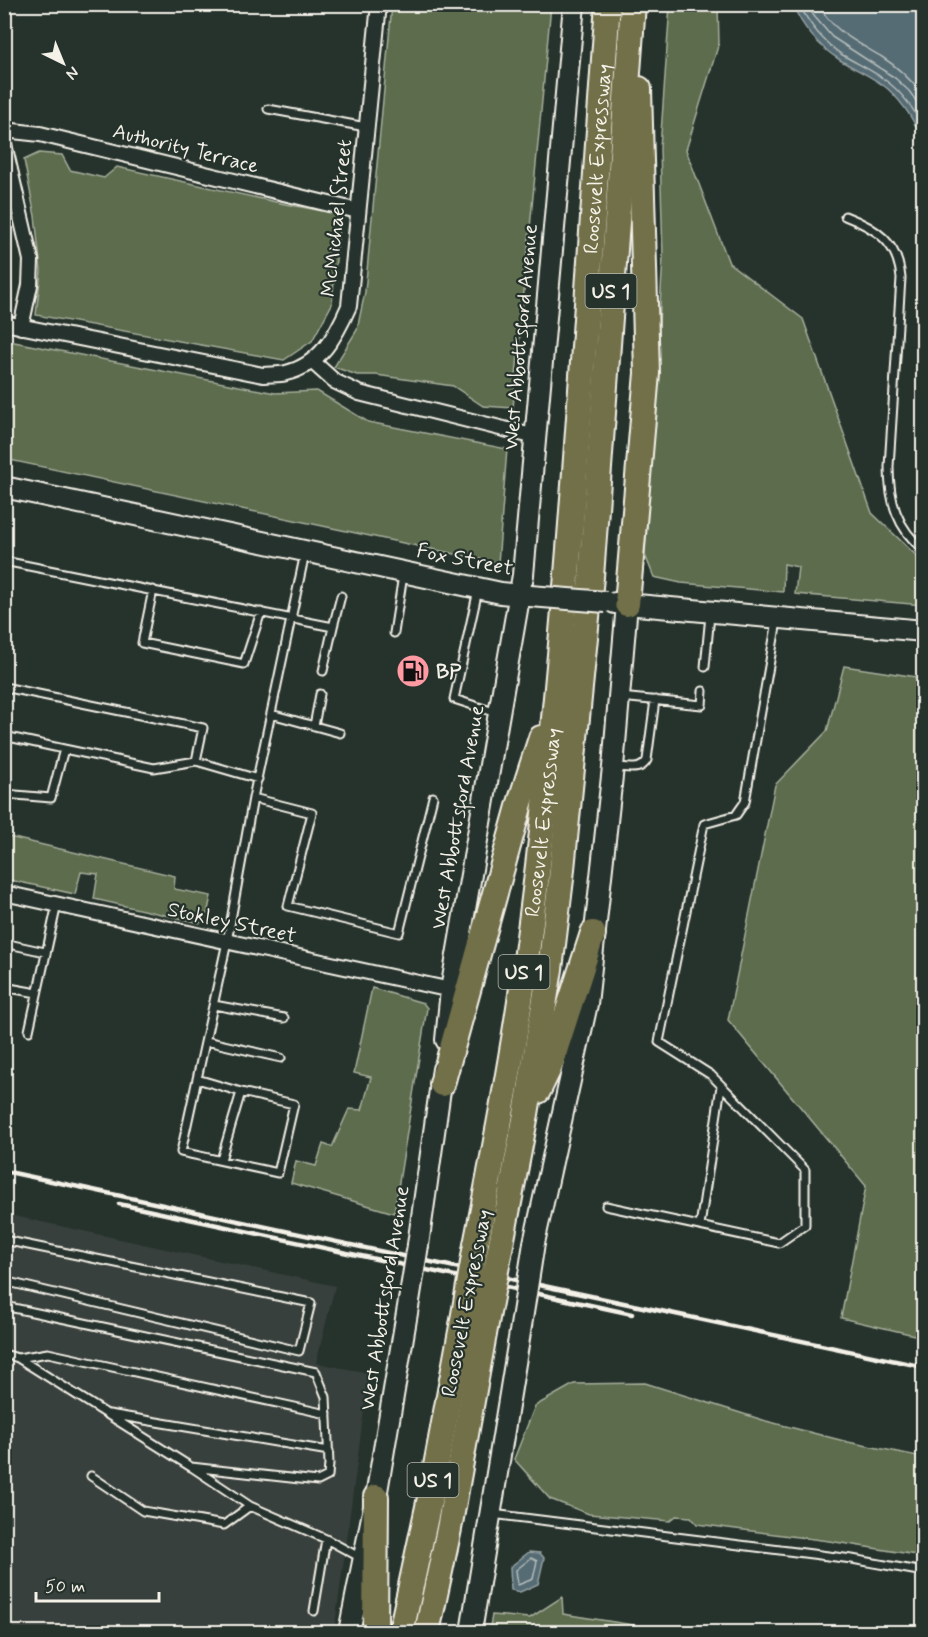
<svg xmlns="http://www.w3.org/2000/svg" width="928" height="1637" font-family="Mynerve,sans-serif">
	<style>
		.built { fill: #393f3c }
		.green { fill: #5c6c4e; stroke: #a8ae9b; stroke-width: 1.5 }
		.water { fill: #566c74; stroke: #95a1a2; stroke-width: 1.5 }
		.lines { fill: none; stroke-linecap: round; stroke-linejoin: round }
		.shore { stroke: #b5bcba; stroke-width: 1.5 }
		.lane-casing { stroke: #f4f1e8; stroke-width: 11 }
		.street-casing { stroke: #f4f1e8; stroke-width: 18 }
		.secondary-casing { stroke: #f4f1e8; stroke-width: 24 }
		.highway-casing { stroke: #f4f1e8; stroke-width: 28 }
		.lane { stroke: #26332d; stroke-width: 7 }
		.street { stroke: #26332d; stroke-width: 14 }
		.secondary { stroke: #26332d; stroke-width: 20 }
		.highway { stroke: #726f4a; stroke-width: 24 }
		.rail { stroke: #f4f1e8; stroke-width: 4.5 }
		.secondary-bridge-casing { stroke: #f4f1e8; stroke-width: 24; stroke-linecap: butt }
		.highway-bridge-casing { stroke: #f4f1e8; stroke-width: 28; stroke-linecap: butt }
		.secondary-bridge { stroke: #26332d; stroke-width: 20 }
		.highway-bridge { stroke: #726f4a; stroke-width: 24 }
		.labels { text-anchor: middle; stroke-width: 4.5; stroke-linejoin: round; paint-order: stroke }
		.shield { fill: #26332d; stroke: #b6b8b0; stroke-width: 1.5 }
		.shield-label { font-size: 20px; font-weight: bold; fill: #f4f1e8 }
		.street-label { font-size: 21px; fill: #f4f1e8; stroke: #26332d }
		.poi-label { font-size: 21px; font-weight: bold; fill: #f4f1e8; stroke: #26332d; text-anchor: start }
	</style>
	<rect width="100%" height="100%" fill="#26332d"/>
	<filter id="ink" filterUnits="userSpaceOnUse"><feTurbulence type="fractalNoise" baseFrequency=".0167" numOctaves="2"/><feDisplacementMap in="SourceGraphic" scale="12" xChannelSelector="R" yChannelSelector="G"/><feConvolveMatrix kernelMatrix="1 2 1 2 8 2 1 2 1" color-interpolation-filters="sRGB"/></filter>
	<g filter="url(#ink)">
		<path class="built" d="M5,1214L335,1286L316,1363L369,1373L334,1632H5Z"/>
		<path class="green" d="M392,5H551L513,408L483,406L453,386L376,375H357L334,367L357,330L365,292Z
			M670,5H718L719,43L686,150L729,263L803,319L872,513L923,562V605L795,594L798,567L784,564L783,592L681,583L654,577L645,555L663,257L660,148Z
			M39,153L62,155L70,170L104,178L117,167L285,204L340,214L332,304L312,341L284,360L36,315L41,271L35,216L24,160Z
			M4,340L275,393L317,391L368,422L507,449L498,563L5,459Z
			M844,666L923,678V1337L841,1318L866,1186L728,1020L775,785L827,731Z
			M5,836L175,876L174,889L211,896L207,915L200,923L94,899L98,874L81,872L75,894L5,879Z
			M372,988L423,1003L427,1008L394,1213L291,1183L296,1161L316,1166L323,1144L332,1147L349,1109L362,1110L371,1077L354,1073Z
			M645,1383L766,1421L848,1442L923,1457V1556L829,1541L697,1524L691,1517L676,1516L670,1521L589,1514L550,1499L514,1459L535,1406L574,1384Z
			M562,1597L563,1614L678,1632H489L492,1615L530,1618Z"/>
		<path class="water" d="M793,5H923V143C916,123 904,104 888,89C874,77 856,70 840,60C819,47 802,27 793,5Z
			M529,1552L540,1553L544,1558L538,1584L520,1592L511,1590L510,1567Z"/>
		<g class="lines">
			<path class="shore" d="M799,4C809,24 822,41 841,54C857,64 875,71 889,83C904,95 915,111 924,128
				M807,4L814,16L832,37L895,78L909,91L924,112
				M818,4C833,32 857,42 882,57C898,67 912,81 924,96
				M531,1558L537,1561L533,1579L518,1585L516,1570Z"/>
			<defs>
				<path id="lane" d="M268,109L366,127
					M845,216C876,228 898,242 901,278L889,467C889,500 897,529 924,550
					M4,561L333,627L323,671
					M153,590L142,643L244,664L261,612
					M478,590L454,699L497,713
					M333,627L341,596
					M394,633L403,575
					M705,667L710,615
					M4,687L203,728L196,761
					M620,697L702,705L703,691
					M271,714L340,733
					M314,726L320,694
					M4,736L64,749
					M615,767C627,767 641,772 647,760L655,700
					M4,794L51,798L64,749L154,768L196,761L258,779
					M253,798L312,813L288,906L399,933L433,797
					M4,943L45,952
					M4,987L37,993
					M214,1005L284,1018
					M29,1031L57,904
					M206,1041L281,1058
					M197,1079L241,1092L221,1160
					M241,1092L294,1104L278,1173L181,1152L227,942L253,798L305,553
					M606,1206L779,1243L805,1225V1170L711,1075L659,1042L704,824L736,815L745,802L777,621
					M700,1226L721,1086
					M4,1240L311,1303L299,1351L4,1281
					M4,1306L316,1372L326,1397L329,1464L328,1476L318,1481L191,1467L18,1358L4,1354
					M18,1358L48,1353L327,1414
					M109,1414L329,1451
					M193,1468L250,1506L326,1539L363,1559
					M91,1476L143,1511L224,1525L250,1506
					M492,1514L852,1559L924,1572
					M314,1611L326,1539"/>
				<path id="street" d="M4,130L40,134L358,211
					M4,144L31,260L30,285L21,327
					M4,323L263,375C270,374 279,375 286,373C320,365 336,336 349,306L379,4
					M313,362L334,381L359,393L536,437
					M4,893L451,990"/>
				<path id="secondary" d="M4,487L501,593L530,596
					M615,603L924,631
					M446,1040L451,990L523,575L574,4
					M534,1243L587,1004L613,767L627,604
					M418,1245L443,1069
					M349,1632L376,1497L409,1301
					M471,1632L518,1345"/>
				<g id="highway">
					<path d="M627,604L647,373L639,89"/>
					<path d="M442,1084L520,803L541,738"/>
					<path d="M538,1091L550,1066L593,933"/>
					<path d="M501,1244L526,1114L550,969L561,879L591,577L633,4"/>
					<path id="s1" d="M476,1245C494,1153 512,1060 525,967C569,648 584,325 608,4"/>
					<path d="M375,1632L376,1497"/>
					<path d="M401,1632L431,1493L462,1326"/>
					<path d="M427,1632L449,1529L484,1334"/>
				</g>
			</defs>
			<use href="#lane" class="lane-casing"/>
			<use href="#street" class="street-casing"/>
			<use href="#secondary" class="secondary-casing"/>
			<use href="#highway" class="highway-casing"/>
			<use href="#lane" class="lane"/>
			<use href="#street" class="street"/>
			<use href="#secondary" class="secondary"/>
			<use href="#highway" class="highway"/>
			<path class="rail" d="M4,1171L924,1367
				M119,1204L632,1314"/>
			<defs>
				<path id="secondary-bridge" d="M530,596L606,602
					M409,1301L418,1245
					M518,1345L534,1243"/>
				<path id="highway-bridge" d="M462,1326L476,1245
					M484,1334L501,1244"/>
			</defs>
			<use href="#secondary-bridge" class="secondary-bridge-casing"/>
			<use href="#highway-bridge" class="highway-bridge-casing"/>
			<use href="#secondary-bridge" class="secondary-bridge"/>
			<use href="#highway-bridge" class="highway-bridge"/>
		</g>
	</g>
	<defs>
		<symbol id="fuel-disc" viewBox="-11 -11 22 22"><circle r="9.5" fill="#ff9aa2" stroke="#26332d"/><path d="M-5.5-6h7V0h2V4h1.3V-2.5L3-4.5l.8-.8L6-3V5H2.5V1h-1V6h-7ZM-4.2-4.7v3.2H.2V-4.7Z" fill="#111"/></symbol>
	</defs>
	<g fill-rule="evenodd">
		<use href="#fuel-disc" x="394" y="652" width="38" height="38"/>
	</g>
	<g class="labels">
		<g class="shield">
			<rect x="585.5" y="274" width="51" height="34" rx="4.5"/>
			<rect x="498.5" y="955" width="51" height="34" rx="4.5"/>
			<rect x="407.5" y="1463" width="51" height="34" rx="4.5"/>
		</g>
		<g class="shield-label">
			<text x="611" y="298">US 1</text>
			<text x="524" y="979">US 1</text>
			<text x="433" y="1487">US 1</text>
		</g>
		<g class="street-label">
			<text transform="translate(186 148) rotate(14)" y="7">Authority Terrace</text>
			<text dy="7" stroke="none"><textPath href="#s1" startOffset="1094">Roosevelt Expressway</textPath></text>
			<text transform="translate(336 218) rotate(-84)" y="7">McMichael Street</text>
			<text transform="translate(520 337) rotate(-85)" y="7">West Abbottsford Avenue</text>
			<text transform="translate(465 559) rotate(11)" y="7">Fox Street</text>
			<text transform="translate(457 817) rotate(-80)" y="7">West Abbottsford Avenue</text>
			<text dy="7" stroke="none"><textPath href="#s1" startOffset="428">Roosevelt Expressway</textPath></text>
			<text transform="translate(232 922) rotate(12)" y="7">Stokley Street</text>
			<text transform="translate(384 1298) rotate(-81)" y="7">West Abbottsford Avenue</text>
			<text transform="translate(466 1303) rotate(-79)" y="7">Roosevelt Expressway</text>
		</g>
		<g class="poi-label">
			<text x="436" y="678">BP</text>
		</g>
	</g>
	<rect width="928" height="1637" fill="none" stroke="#26332d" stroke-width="24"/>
	<rect x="12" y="12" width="904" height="1613" fill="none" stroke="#f4f1e8" stroke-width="2" filter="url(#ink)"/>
	<g transform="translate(63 63) rotate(137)" stroke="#26332d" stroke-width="4.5" paint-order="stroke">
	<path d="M0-4.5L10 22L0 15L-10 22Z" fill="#f4f1e8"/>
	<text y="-9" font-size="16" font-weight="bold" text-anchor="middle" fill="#f4f1e8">N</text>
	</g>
	<path d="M36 1592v9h123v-9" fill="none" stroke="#f4f1e8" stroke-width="3"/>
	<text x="45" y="1592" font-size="18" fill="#f4f1e8" stroke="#26332d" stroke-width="4.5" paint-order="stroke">50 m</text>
</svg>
